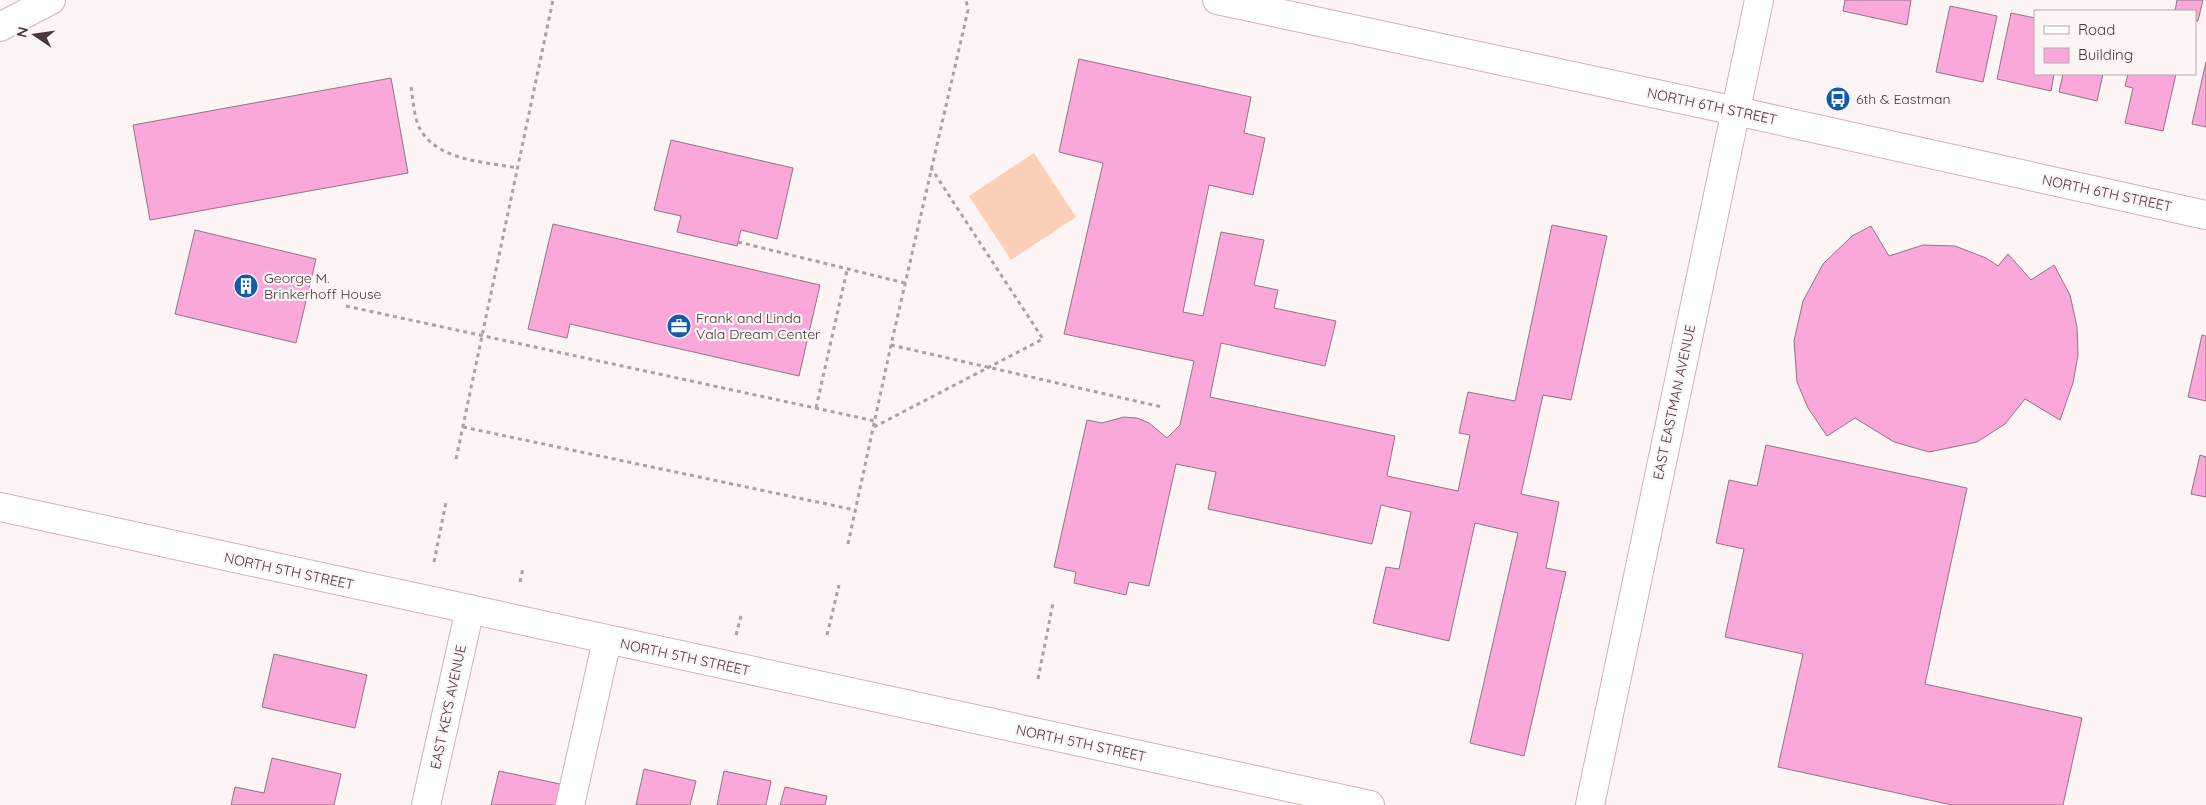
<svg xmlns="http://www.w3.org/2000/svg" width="2206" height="805" font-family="Quicksand,sans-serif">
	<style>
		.pitch { fill: #fbcfb8 }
		.building { fill: #faa7d9; stroke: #947587 }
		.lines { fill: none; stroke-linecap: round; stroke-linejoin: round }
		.minor-casing { stroke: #d7b0b8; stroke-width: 30 }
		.major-casing { stroke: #d7b0b8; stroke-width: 30 }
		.path { stroke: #aca1a2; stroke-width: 3; stroke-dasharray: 4 4; stroke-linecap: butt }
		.minor { stroke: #fff; stroke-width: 28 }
		.major { stroke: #fff; stroke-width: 28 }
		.labels { text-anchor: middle; stroke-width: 4.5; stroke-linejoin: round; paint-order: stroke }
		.poi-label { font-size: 14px; fill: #48383b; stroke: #fcf4f5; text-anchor: start }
		.street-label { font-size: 14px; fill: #48383b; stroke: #fcf4f5 }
	</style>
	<rect width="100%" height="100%" fill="#fcf4f5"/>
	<path class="pitch" d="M1034,153L1076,217L1011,260L969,196Z"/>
	<path class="building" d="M1845,0H1911L1907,25L1843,11Z
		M2177,0H2203L2198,21H2195V11H2175Z
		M1950,6L1997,16L1983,82L1936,72Z
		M2011,13L2035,18V74H2054L2051,91L1997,79Z
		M1079,59L1251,97L1244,133L1265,138L1253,195L1209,185L1183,312L1203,316L1221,232L1264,240L1254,285L1278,290L1274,308L1336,321L1325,366L1221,343L1210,397L1395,436L1387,476L1458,491L1470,435L1459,433L1468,392L1515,401L1552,225L1607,236L1571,400L1543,395L1521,494L1559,502L1546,568L1566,572L1524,756L1470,743L1518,533L1475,523L1449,641L1373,623L1386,567L1399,569L1411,512L1381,505L1372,544L1208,509L1216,472L1176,464L1149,586L1129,582L1126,595L1074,583L1076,572L1054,567L1087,420L1102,423L1124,417L1137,418L1149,423L1167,438L1180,425L1194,361L1064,334L1103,163L1059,152Z
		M2206,62V127L2192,124Z
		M2063,74H2103L2097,101L2059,92Z
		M2128,74H2176L2163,131L2125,123L2133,88L2125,86Z
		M391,78L408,173L150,220L133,125Z
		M671,140L793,168L777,239L741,230L737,246L677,232L681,216L654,210Z
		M553,224L820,285L799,376L570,324L567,338L528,329Z
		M1871,226L1889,256L1923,245L1955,246L1986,258L1998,266L2008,254L2031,280L2054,265L2070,295L2077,327L2078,355L2073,383L2060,420L2025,399L2005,424L1977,442L1929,452L1894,442L1855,418L1827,436L1808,408L1797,382L1794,341L1803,301L1823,264L1852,236Z
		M195,230L316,259L296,343L175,314Z
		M2202,335L2206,336V401L2188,397Z
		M1766,445L1967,488L1925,684L2082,718L2063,805H1952L1778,767L1803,654L1725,637L1744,549L1716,543L1729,480L1757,486Z
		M2200,455L2206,457V497L2191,494Z
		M274,654L367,675L355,728L262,707Z
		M272,758L341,774L334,805H231L235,787L264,793Z
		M644,769L696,781L690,805H636Z
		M499,771L560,784L556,805H491Z
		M724,771L771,781L766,805H717Z
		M785,787L827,796L825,805H780Z"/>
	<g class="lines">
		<defs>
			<path id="minor" d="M426,805L470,609
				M570,805L607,640
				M1590,805L1759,0"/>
			<path id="major" d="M1217,0L1736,111L2206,215
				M0,27L51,0
				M0,507L1370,805"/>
		</defs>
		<use href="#minor" class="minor-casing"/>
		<use href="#major" class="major-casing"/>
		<path class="path" d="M411,87C413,100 414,118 420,129C438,161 486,162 518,168
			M738,242L905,283
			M346,306L875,421
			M891,345L1162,407
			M816,408L847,270
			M463,427L855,510
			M874,427L1043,339L931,168
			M456,459L553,0
			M848,544L891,345L968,10L966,0
			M434,562L446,502
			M520,582L523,568
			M736,635L741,616
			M827,635L839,585
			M1038,679L1053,603"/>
		<use href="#minor" class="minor"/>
		<use href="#major" class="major"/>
	</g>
	<defs>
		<symbol id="bus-disc" viewBox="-11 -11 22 22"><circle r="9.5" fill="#105baa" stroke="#fcf4f5"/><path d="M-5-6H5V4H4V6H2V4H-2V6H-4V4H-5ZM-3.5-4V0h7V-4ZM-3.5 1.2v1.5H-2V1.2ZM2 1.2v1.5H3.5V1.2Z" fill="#fff"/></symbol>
		<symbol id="building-disc" viewBox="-11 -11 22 22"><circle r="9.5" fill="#105baa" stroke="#fcf4f5"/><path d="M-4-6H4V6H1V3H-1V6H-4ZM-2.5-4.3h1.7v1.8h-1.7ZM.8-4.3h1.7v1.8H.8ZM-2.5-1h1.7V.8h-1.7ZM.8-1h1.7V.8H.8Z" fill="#fff"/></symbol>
		<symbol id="office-disc" viewBox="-11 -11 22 22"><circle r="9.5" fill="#105baa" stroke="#fcf4f5"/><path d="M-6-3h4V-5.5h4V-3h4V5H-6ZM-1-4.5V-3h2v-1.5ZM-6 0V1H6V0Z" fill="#fff"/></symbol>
	</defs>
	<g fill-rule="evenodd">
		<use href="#bus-disc" x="1824" y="85" width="28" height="28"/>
		<use href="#building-disc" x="232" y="272" width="28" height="28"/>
		<use href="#office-disc" x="665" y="312" width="28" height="28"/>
	</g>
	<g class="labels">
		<g class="poi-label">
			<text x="1856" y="104">6th &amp; Eastman</text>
			<text x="264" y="283">George M.<tspan x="264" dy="16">Brinkerhoff House</tspan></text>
			<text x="696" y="323">Frank and Linda<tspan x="696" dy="16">Vala Dream Center</tspan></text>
		</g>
		<g class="street-label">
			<text transform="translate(1712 106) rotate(12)" y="5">NORTH 6TH STREET</text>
			<text transform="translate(2107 193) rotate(12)" y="5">NORTH 6TH STREET</text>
			<text transform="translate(1674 402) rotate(-78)" y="5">EAST EASTMAN AVENUE</text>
			<text transform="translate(289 571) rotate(12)" y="5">NORTH 5TH STREET</text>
			<text transform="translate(685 657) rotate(12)" y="5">NORTH 5TH STREET</text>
			<text transform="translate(448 707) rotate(-78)" y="5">EAST KEYS AVENUE</text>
			<text transform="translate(1081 743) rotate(12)" y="5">NORTH 5TH STREET</text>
		</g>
	</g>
	<rect x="2034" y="10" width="162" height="65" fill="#fcf4f5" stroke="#b4a9ab"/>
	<rect x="2044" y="26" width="25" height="8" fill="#ffffff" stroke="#b4a9ab"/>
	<text x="2078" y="35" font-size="15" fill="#48383b">Road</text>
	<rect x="2044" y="48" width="25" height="15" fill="#faa7d9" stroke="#b4a9ab"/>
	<text x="2078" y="60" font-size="15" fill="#48383b">Building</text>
	<g transform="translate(35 35) rotate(283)" stroke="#fcf4f5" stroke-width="4" paint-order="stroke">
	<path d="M0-4L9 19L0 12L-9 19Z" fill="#48383b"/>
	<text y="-8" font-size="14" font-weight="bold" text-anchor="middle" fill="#48383b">N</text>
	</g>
</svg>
